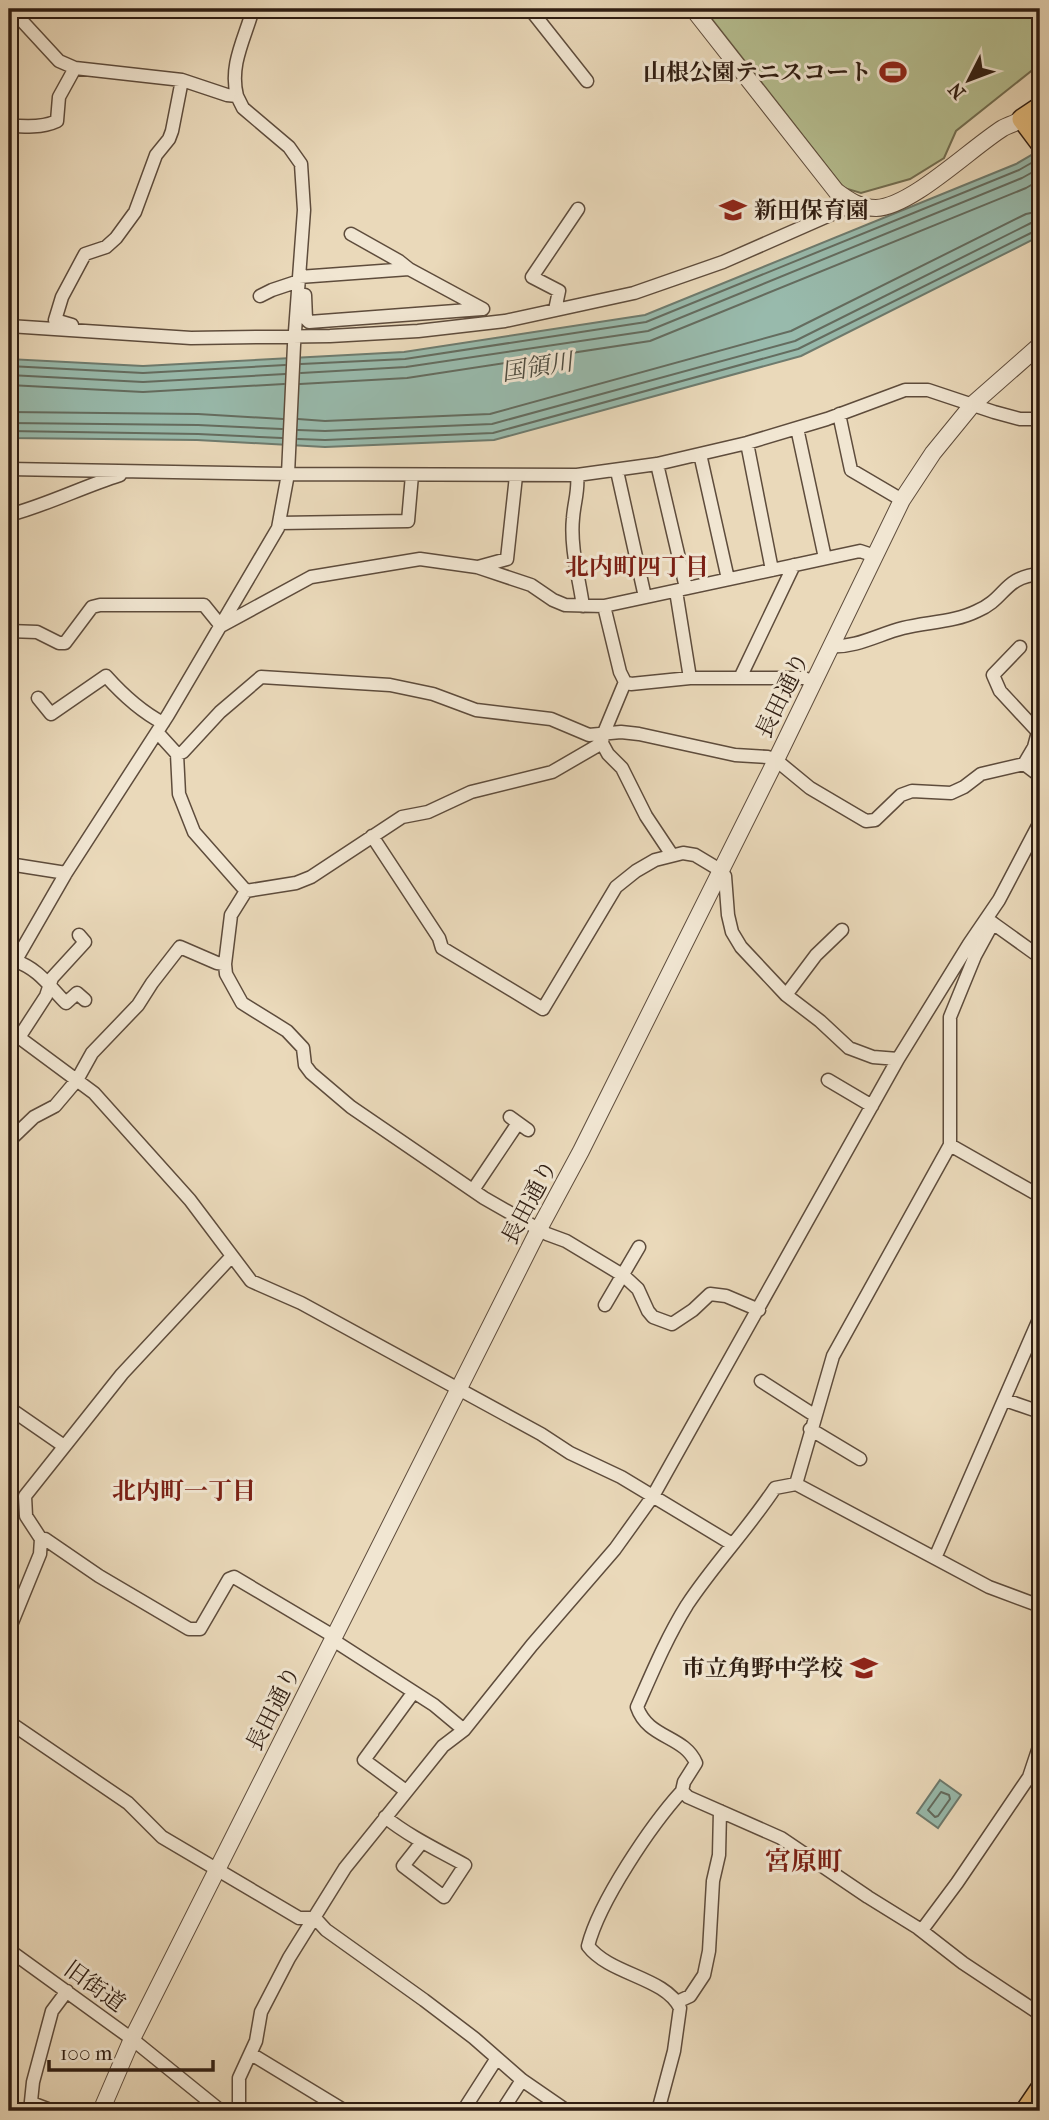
<svg xmlns="http://www.w3.org/2000/svg" width="1049" height="2120" font-family="'IM FELL French Canon','Noto Serif JP',serif">
	<style>
		.green { fill: #b6bf91; stroke: #726e52; stroke-width: 2 }
		.water { fill: #98baac; stroke: #6e7b6e; stroke-width: 2 }
		.lines { fill: none; stroke-linecap: round; stroke-linejoin: round }
		.shore { stroke: #646c5f; stroke-width: 2 }
		.minor-casing { stroke: #5e4c3c; stroke-width: 15 }
		.tertiary-casing { stroke: #5e4c3c; stroke-width: 18 }
		.primary-casing { stroke: #2f1d12; stroke-width: 22 }
		.minor { stroke: #f1e6d2; stroke-width: 12 }
		.tertiary { stroke: #f1e6d2; stroke-width: 16 }
		.primary { stroke: #e5bc7d; stroke-width: 19 }
		.labels { text-anchor: middle; stroke-width: 6; stroke-linejoin: round; paint-order: stroke }
		.poi-label { font-size: 23px; font-weight: bold; fill: #2f1d12; stroke: #f1e6d2; text-anchor: end }
		.street-label { font-size: 23px; fill: #2f1d12; stroke: #f1e6d2 }
		.water-label { font-size: 24px; font-style: italic; fill: #4e4c40; stroke: #f1e6d2 }
		.neighbourhood-label { font-size: 24px; font-weight: bold; fill: #7a1f14; stroke: #f1e6d2 }
		.quarter-label { font-size: 26px; font-weight: bold; fill: #7a1f14; stroke: #f1e6d2 }
	</style>
	<rect width="100%" height="100%" fill="#ead9ba"/>
	<filter id="stains"><feTurbulence type="fractalNoise" baseFrequency=".00286" numOctaves="4"/><feColorMatrix values="0 0 0 0 .2 0 0 0 0 .09 0 0 0 0 .02 0 0 0 .5 -.17"/></filter>
	<radialGradient id="worn" r=".72"><stop offset=".6" stop-color="#630" stop-opacity="0"/><stop offset="1" stop-color="#630" stop-opacity=".3"/></radialGradient>
	<path class="green" d="M704,9H1040V64L956,131L944,158L910,179L861,193L844,188Z"/>
	<path class="water" d="M1040,150V236L801,356L494,440L325,447L197,440L9,438V359L143,366L404,352L645,315L1016,164Z
		M940,1780L961,1795L938,1828L917,1813Z"/>
	<g class="lines">
		<path class="shore" d="M301,364L405,359L646,322L1019,170L1040,158
			M9,366L143,373L285,365
			M301,373L406,367L648,331L1022,178L1040,168
			M9,375L143,382L285,374
			M300,384L407,378L650,341L1026,188L1040,180
			M9,385L143,392L284,384
			M9,412L198,414L283,419
			M298,419L325,421L490,414L791,331L1026,214L1040,211
			M9,423L198,425L282,429
			M298,430L325,431L492,424L795,341L1031,223L1040,221
			M9,431L198,434L282,438
			M298,439L325,440L493,433L798,349L1035,231L1040,230
			M941,1792L949,1795L950,1799L938,1816L935,1817L928,1810Z"/>
		<defs>
			<path id="minor" d="M530,9L587,81
				M237,96C229,65 245,38 253,9
				M9,125C25,127 42,128 57,121L59,97L75,68
				M351,234L399,261L409,269
				M299,277L409,269L483,309
				M305,295L306,319L309,322L482,309
				M260,296L272,290L299,281
				M555,310L559,291L532,277L578,209
				M72,325L55,320L62,297L85,254L106,247L116,238L135,212L156,155L169,139L172,131L182,80
				M9,326L191,338L330,336L418,331L505,321L634,293L723,262L855,204
				M839,414L851,470L902,500
				M797,428L825,558
				M747,443L772,570
				M700,454L728,579
				M657,464L686,588
				M9,469L288,474L577,475L657,464L747,443L827,419L905,390H928L994,412L1020,419H1040
				M617,471L645,597
				M577,475C579,490 574,503 573,518C570,547 579,578 583,606
				M9,515C47,505 82,487 120,475
				M279,523L408,521L412,475
				M478,567L507,559L516,476
				M676,591L690,678
				M604,606L620,672L625,682L631,684L690,678H804L814,682
				M9,631L37,632L59,643H65L92,607L100,605H204L221,626L311,577L420,559L477,567L531,585L553,600L565,605L604,606L860,551L875,556
				M831,646C856,648 879,634 903,628C927,622 955,622 977,611C1006,599 1003,577 1040,574
				M1020,647L993,675L1000,691L1038,732L1034,747L1024,764
				M740,678L794,565
				M625,682L603,735L602,743L608,754L622,768L646,816L672,855
				M38,698L51,714L106,676C123,695 140,711 163,723
				M157,732L177,754L179,794L194,832L246,891L231,915L225,964L226,974L242,1003L287,1031L303,1048L305,1065L311,1073L351,1107L484,1198L547,1234L566,1241L624,1276L638,1289L648,1311L653,1317L672,1324L693,1310L710,1294L726,1296L759,1310
				M177,754L183,752L220,712L261,677L390,685L433,694L476,710L551,719L589,735L621,732L639,734L735,755L768,757L776,760L810,788L866,821L875,820L901,795L912,791L951,793L964,787L981,774L1024,764L1040,776
				M372,836L439,938L442,948L543,1009L616,887L636,871L655,860L683,853L695,855L720,870L725,876L728,915L732,932L741,947L786,995L820,1021L849,1048L873,1057L898,1059
				M9,864L66,873
				M246,891L296,883L311,877L402,817L428,812L471,792L552,772L602,743
				M987,919L1040,957
				M993,923L975,956L950,1017V1145L833,1356L796,1484L775,1488C748,1529 714,1564 687,1605C667,1637 652,1673 637,1707C648,1739 684,1735 696,1763L684,1782L682,1791L688,1797L781,1838L868,1897L918,1928L963,1963L1040,2014
				M15,961C38,968 50,987 66,1003L77,993L85,1000
				M9,972L66,873L168,715L278,528L288,474L294,345L304,210L301,164L289,147L243,108L237,96L227,95L182,80L75,68L59,61L11,9
				M786,995L816,955L842,930
				M9,1030L94,1093L190,1200L251,1281L301,1303L541,1434L570,1453L621,1477L732,1544
				M20,1036L46,996L52,978L85,942L79,935
				M828,1080L872,1106
				M510,1117L528,1130
				M9,1141L34,1117L55,1106L77,1080L92,1053L138,1005L152,983L180,947L217,963L225,964
				M950,1145L1040,1196
				M473,1190L518,1123
				M605,1305L639,1247
				M761,1381L814,1415
				M1005,1400L1040,1412
				M9,1408L64,1446
				M810,1429L860,1459
				M796,1484L989,1587L1040,1606
				M41,1539H45L99,1576L189,1629H200L229,1579L234,1577L335,1637
				M935,1558L1040,1317
				M9,1630L40,1554L41,1539L26,1516L25,1496L122,1374L232,1256
				M333,1640L434,1705L464,1730
				M9,1722L128,1803L162,1837L299,1918H315L326,1930L424,2000L474,2038L522,2080L567,2111
				M406,1791L364,1760L413,1693
				M385,1817C410,1837 438,1850 465,1865L444,1897L403,1866L422,1842
				M922,1930L957,1883L1029,1777L1040,1744
				M9,1950L132,2039L221,2111
				M677,2002L690,1996L704,1975L709,1951L713,1881L719,1855L720,1811
				M251,2054L345,2111
				M32,2103L53,2111
				M30,2111L33,2082L52,2011L67,1991
				M239,2111V2078L256,2041L261,2012L289,1958L345,1868L427,1766L443,1746L464,1730L532,1645L615,1549L653,1496L898,1059L969,944L999,900L1040,822
				M463,2111L497,2058
				M502,2111L522,2080
				M658,2111L674,2051L680,2008C665,1977 610,1975 588,1946C599,1902 651,1825 682,1791"/>
			<path id="tertiary" d="M693,9L836,191C848,200 860,208 876,208C911,207 971,148 1003,128C1009,125 1016,123 1022,119
				M101,2111L132,2039L539,1229L581,1151L776,760L902,500L933,453L973,404L1040,345"/>
			<path id="primary" d="M1040,107L1022,119L1040,143
				M1025,2111L1040,2089"/>
		</defs>
		<use href="#minor" class="minor-casing"/>
		<use href="#tertiary" class="tertiary-casing"/>
		<use href="#primary" class="primary-casing"/>
		<use href="#minor" class="minor"/>
		<use href="#tertiary" class="tertiary"/>
		<use href="#primary" class="primary"/>
	</g>
	<defs>
		<symbol id="stadium-bare" viewBox="-9 -9 18 18"><path d="M0-5a6.5 5 0 1 0 0 10a6.5 5 0 1 0 0-10ZM-3.5-1.8h7v3.6h-7Z" fill="#8f2418" stroke="#f1e6d2" stroke-width="2.5" paint-order="stroke"/></symbol>
		<symbol id="school-bare" viewBox="-9 -9 18 18"><path d="M0-5L7-2L0 1L-7-2ZM-4 1L0 2.5L4 1V4Q0 6-4 4Z" fill="#8f2418" stroke="#f1e6d2" stroke-width="2.5" paint-order="stroke"/></symbol>
	</defs>
	<g fill-rule="evenodd">
		<use href="#stadium-bare" x="874" y="53" width="38" height="38"/>
		<use href="#school-bare" x="714" y="191" width="38" height="38"/>
		<use href="#school-bare" x="845" y="1649" width="38" height="38"/>
	</g>
	<g class="labels">
		<g class="poi-label">
			<text x="872" y="80">山根公園テニスコート</text>
			<text x="754" y="218" text-anchor="start">新田保育園</text>
			<text x="843" y="1676">市立角野中学校</text>
		</g>
		<g class="street-label">
			<text transform="translate(782 695) rotate(-64)" y="8">長田通り</text>
			<text transform="translate(529 1202) rotate(-62)" y="8">長田通り</text>
			<text transform="translate(273 1708) rotate(-63)" y="8">長田通り</text>
			<text transform="translate(95 1986) rotate(36)" y="8">旧街道</text>
		</g>
		<g class="water-label">
			<text transform="translate(537 367) rotate(-9)" y="8">国領川</text>
		</g>
		<g class="neighbourhood-label">
			<text x="637" y="575">北内町四丁目</text>
			<text x="184" y="1499">北内町一丁目</text>
		</g>
		<g class="quarter-label">
			<text x="804" y="1870">宮原町</text>
		</g>
	</g>
	<rect width="1049" height="2120" fill="none" stroke="#ead9ba" stroke-width="35"/>
	<rect x="10" y="10" width="1028" height="2099" fill="none" stroke="#2f1d12" stroke-width="3.5"/>
	<rect x="18" y="18" width="1014" height="2085" fill="none" stroke="#2f1d12" stroke-width="2"/>
	<g transform="translate(969 80) rotate(228)" stroke="#f1e6d2" stroke-width="5" paint-order="stroke">
	<path d="M0-5L12 26L0 18L-12 26Z" fill="#2f1d12"/>
	<text y="-10" font-size="19" font-weight="bold" text-anchor="middle" fill="#2f1d12">N</text>
	</g>
	<path d="M49 2060v10h164v-10" fill="none" stroke="#2f1d12" stroke-width="3.5"/>
	<text x="60" y="2060" font-size="21" fill="#2f1d12" stroke="#f1e6d2" stroke-width="5" paint-order="stroke">100 m</text>
	<rect width="100%" height="100%" filter="url(#stains)"/>
	<rect width="100%" height="100%" fill="url(#worn)"/>
</svg>
